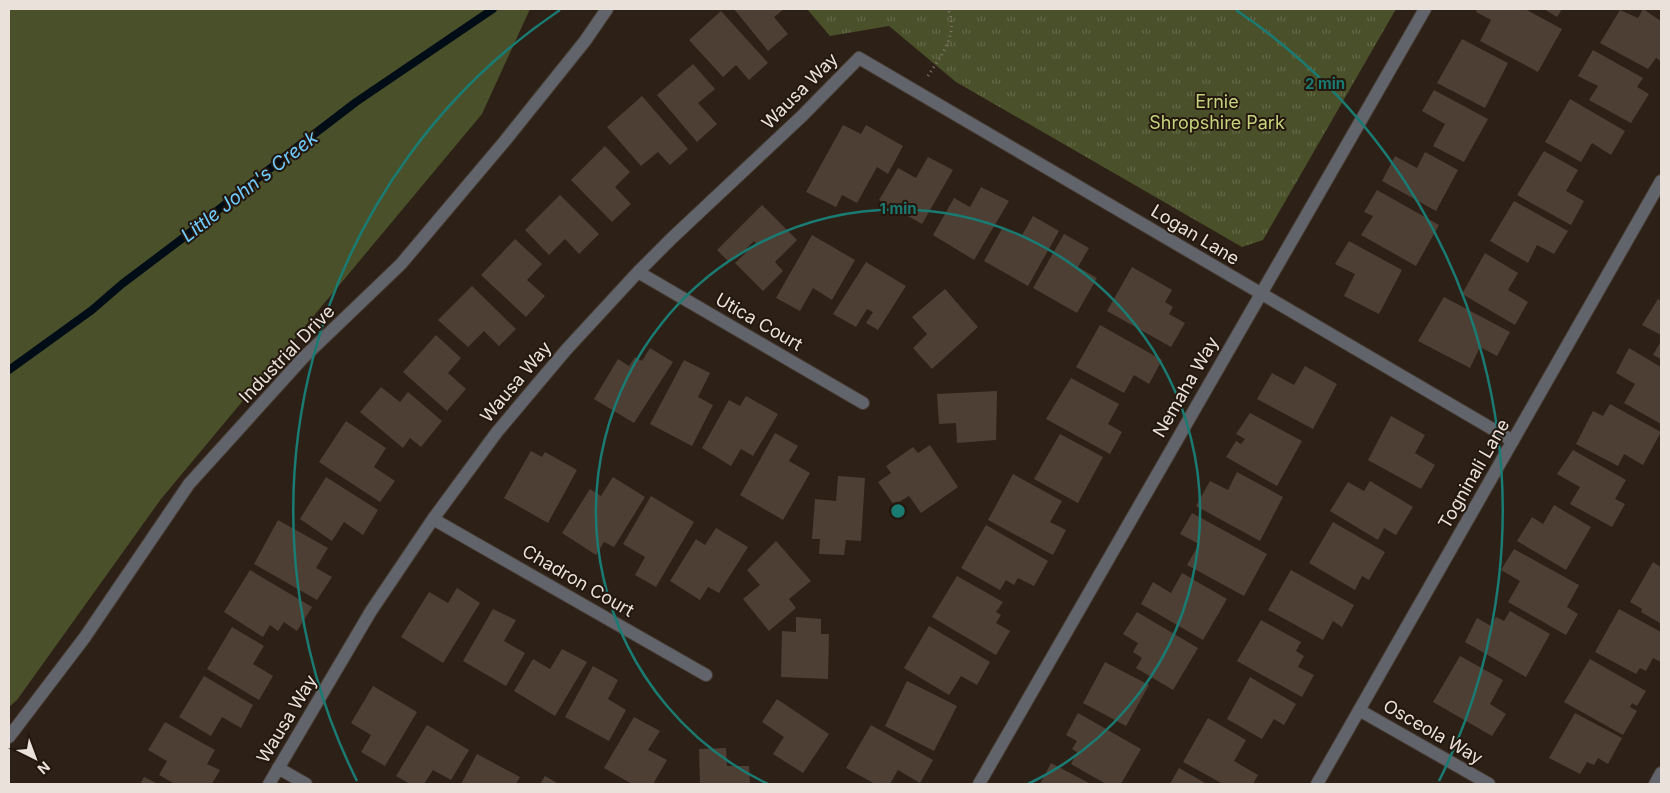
<svg xmlns="http://www.w3.org/2000/svg" width="1670" height="793" font-family="Inter,sans-serif">
	<style>
		.green { fill: #4a5029 }
		.park { fill: url(#park-tufts) }
		.lines { fill: none; stroke-linecap: round; stroke-linejoin: round }
		.stream { stroke: #000c16; stroke-width: 8 }
		.building { fill: #4e3f35 }
		.street-casing { stroke: #473b32; stroke-width: 14 }
		.path { stroke: #82776f; stroke-width: 3; stroke-dasharray: 1 4; stroke-linecap: butt }
		.street { stroke: #61646b; stroke-width: 12 }
		.ring { fill: none; stroke: #1a7b73; stroke-width: 2.5 }
		.labels { text-anchor: middle; stroke-width: 4; stroke-linejoin: round; paint-order: stroke }
		.street-label { font-size: 18px; fill: #eae1db; stroke: #23170e }
		.park-label { font-size: 18px; fill: #c5d47c; stroke: #23170e }
		.water-label { font-size: 19px; font-style: italic; fill: #6fcbfe; stroke: #23170e }
		.centre { fill: #1a7b73; stroke: #23170e; stroke-width: 2.5 }
		.ring-label { font-size: 15px; text-anchor: middle; font-weight: bold; fill: #1a7b73; stroke: #23170e; stroke-width: 4; stroke-linejoin: round; paint-order: stroke }
	</style>
	<defs>
		<pattern id="park-tufts" width="24" height="20" patternUnits="userSpaceOnUse" patternTransform="scale(1.25)"><rect width="24" height="20" fill="#4a5029"/><path d="M3 7l-1-3M5 7V3M7 7l1-3M15 17l-1-3M17 17v-4M19 17l1-3" fill="none" stroke="#646947"/></pattern>
	</defs>
	<rect width="100%" height="100%" fill="#2d2017"/>
	<path class="green" d="M9,9H530L482,114L161,499L17,700L9,707Z"/>
	<path class="park" d="M807,9H806H1396L1263,240L1242,247L956,82L889,26L830,36Z"/>
	<g class="lines">
		<path class="stream" d="M9,370L92,310L122,284L183,238L292,151L356,102L493,9"/>
	</g>
	<path class="building" d="M734,9H784L774,17L788,34L768,51Z
		M1477,9H1525L1562,29L1538,72L1480,41L1491,20L1476,12Z
		M1544,9H1562L1557,17Z
		M1643,9L1661,21V61L1656,58L1648,69L1600,43L1620,10L1638,18Z
		M721,11L768,63L749,80L736,65L723,77L689,40Z
		M1462,39L1508,63L1485,108L1437,83Z
		M1593,50L1643,78L1637,87L1649,94L1631,123L1589,100L1598,86L1578,76Z
		M693,64L715,89L698,103L717,124L697,142L657,95Z
		M1434,90L1488,119L1464,162L1433,146L1445,124L1422,111Z
		M642,96L688,149L670,165L658,152L641,166L607,127Z
		M1570,99L1625,131L1611,155L1592,143L1581,162L1545,142Z
		M843,125L861,134L866,125L903,146L888,174L877,167L857,203L842,195L836,207L806,192Z
		M605,146L630,172L615,187L631,204L612,222L571,180Z
		M1544,151L1578,170L1566,191L1584,201L1571,225L1517,195Z
		M1425,152L1458,170L1436,211L1382,181L1395,156L1417,168Z
		M928,157L953,170L922,224L879,200L898,168L916,178Z
		M981,187L1009,201L974,260L933,235L954,198L970,207Z
		M1377,190L1439,225L1416,266L1361,235L1373,216L1364,212Z
		M560,195L599,234L579,254L565,239L549,255L525,230Z
		M1514,201L1568,231L1554,254L1537,245L1528,263L1490,241Z
		M762,205L797,240L775,262L783,271L763,291L735,263L756,243L754,241L739,256L738,254L729,262L717,250Z
		M1033,216L1059,231L1028,286L984,261L1003,227L1021,237Z
		M1064,234L1089,248L1078,267L1097,278L1077,313L1033,288Z
		M812,235L855,260L832,300L813,288L800,311L776,298Z
		M515,239L542,264L527,280L545,296L526,317L481,275Z
		M1349,241L1402,270L1379,314L1344,296L1355,274L1335,264Z
		M1485,253L1518,273L1508,290L1528,302L1515,325L1462,294Z
		M866,262L906,286L878,330L866,323L873,312L867,309L856,327L833,314Z
		M1132,267L1172,290L1165,302L1173,307L1169,314L1185,323L1171,347L1107,311Z
		M472,286L516,329L499,346L484,331L468,347L438,320Z
		M945,289L978,327L932,369L913,348L927,334L912,317Z
		M1444,297L1510,332L1497,356L1480,347L1470,368L1418,341Z
		M1658,299L1661,301V335L1642,325Z
		M1100,325L1162,360L1149,384L1134,375L1124,393L1076,367Z
		M436,335L461,358L448,373L466,389L447,411L403,372Z
		M1661,341V359L1653,355Z
		M650,348L673,362L634,423L594,399L618,359L629,366L635,357L642,361Z
		M1629,348L1661,367V424L1624,403L1635,384L1616,373Z
		M684,360L710,373L698,397L713,405L692,446L650,424Z
		M1305,366L1337,384L1313,429L1257,399L1272,373L1294,385Z
		M1071,378L1119,404L1108,424L1122,432L1110,454L1046,419Z
		M381,387L400,402L408,392L442,421L421,447L410,438L403,448L360,412Z
		M997,391L996,440L957,443L956,423L939,424L937,394Z
		M746,396L778,414L753,456L741,449L731,466L702,448L729,400L740,406Z
		M1610,404L1661,432L1643,465L1624,454L1618,466L1576,444L1593,411L1603,416Z
		M1250,413L1302,441L1277,486L1226,457L1236,441L1241,444L1245,439L1236,434Z
		M1391,416L1425,435L1415,453L1435,465L1421,489L1368,460Z
		M346,421L386,448L374,467L395,481L380,502L319,462Z
		M775,433L798,446L789,461L810,473L783,520L740,495Z
		M1060,434L1103,457L1078,503L1034,479Z
		M930,445L958,487L921,513L909,496L894,505L878,482L891,473L886,466L913,447L918,453Z
		M1573,450L1626,480L1615,499L1625,504L1612,527L1570,504L1580,487L1557,474Z
		M531,451L542,457L545,452L577,470L548,523L504,498Z
		M1237,472L1283,497L1260,541L1196,506L1210,481L1228,490Z
		M1013,474L1062,501L1050,522L1066,530L1053,555L988,520Z
		M838,476L865,478L861,541L846,540L844,555L819,554L820,539H812L815,499L836,501Z
		M326,477L378,510L363,535L344,522L332,541L300,519Z
		M613,477L645,497L614,547L604,542L596,555L562,533L590,489L601,496Z
		M1370,481L1413,507L1396,535L1384,528L1378,540L1330,511L1348,482L1364,491Z
		M651,496L694,522L656,587L635,575L645,557L623,544Z
		M1554,505L1591,527L1566,570L1517,541L1532,517L1543,524Z
		M1192,513L1267,554L1244,596L1187,565L1199,544L1180,534Z
		M278,520L328,548L316,568L332,577L317,600L254,564Z
		M1333,522L1385,552L1369,580L1362,576L1355,590L1309,563Z
		M986,525L1048,561L1034,586L1018,578L1014,585L1006,580L1000,590L961,568Z
		M716,528L748,547L719,593L708,587L700,600L670,581L696,539L705,545Z
		M776,541L811,581L789,599L796,608L769,631L743,599L760,585L747,570Z
		M1514,549L1579,585L1567,607L1578,614L1566,635L1508,602L1520,581L1501,570Z
		M1653,562L1661,567V620L1660,623L1641,612L1642,609L1630,602Z
		M250,570L312,607L297,631L284,622L278,631L270,625L263,637L224,612Z
		M1291,570L1354,605L1342,627L1333,621L1323,640L1268,610Z
		M1182,573L1227,599L1203,640L1141,604L1153,582L1171,593Z
		M957,576L1003,602L996,612L1001,615L996,623L1010,631L996,655L932,617Z
		M457,588L480,603L443,663L401,637L429,592L448,603Z
		M493,609L516,620L504,641L525,653L506,686L463,661Z
		M1619,609L1661,632V662L1653,658L1646,671L1640,668L1636,674L1595,652Z
		M1510,611L1550,634L1526,677L1465,642L1477,618L1491,626L1496,617L1504,621Z
		M1137,612L1198,648L1173,690L1136,668L1142,658L1133,652L1138,643L1123,634Z
		M796,617L821,619V634H829L828,679L781,677L782,631L796,632Z
		M1261,620L1301,642L1296,651L1304,656L1298,667L1314,675L1302,697L1237,661Z
		M929,626L990,662L977,685L961,676L949,695L904,668Z
		M232,627L264,646L253,664L273,676L259,700L207,669Z
		M562,649L587,662L555,716L514,691L533,659L550,669Z
		M1460,656L1503,680L1490,704L1506,714L1492,736L1433,702Z
		M1590,659L1646,691L1637,706L1632,703L1630,707L1637,711L1623,735L1564,702Z
		M1105,662L1149,685L1126,726L1083,703Z
		M593,666L618,680L608,699L626,710L609,741L565,717Z
		M204,676L253,705L241,728L222,717L211,736L179,717Z
		M1250,677L1296,704L1284,725L1274,719L1262,739L1227,719Z
		M907,681L957,706L934,751L885,726Z
		M373,686L417,712L385,766L361,752L371,735L351,723Z
		M777,699L829,734L803,773L773,754L784,737L762,722Z
		M1078,713L1141,749L1121,784H1106L1071,764L1077,752L1072,749L1077,741L1066,735Z
		M1575,713L1622,738L1608,764L1598,758L1594,765L1587,762L1580,774L1549,758Z
		M634,717L660,731L648,750L667,760L653,784H632L604,768Z
		M1208,718L1246,740L1234,761L1258,775L1253,784H1223L1183,762Z
		M165,722L215,750L207,764L220,770L212,784H175L159,775L167,761L148,750Z
		M427,725L469,750L451,780L433,770L424,784H410L396,776Z
		M871,725L933,760L920,783L898,770L890,784H875L846,768Z
		M726,748L727,766H749L750,784H700L699,749Z
		M477,754L520,777L516,784H461Z
		M1051,763L1091,784H1040Z
		M1179,768L1207,784H1170Z
		M545,776L559,784H540Z
		M144,777L158,784H140Z"/>
	<g class="lines">
		<defs>
			<path id="street" d="M638,272L863,403
				M433,519L706,675
				M1359,710L1489,784
				M9,737L85,637L189,484L303,358L401,264L504,142L585,41L607,9
				M278,768L306,784
				M269,784L371,611L433,519L497,432L566,350L638,272L672,238L802,116L859,58L1513,441
				M979,784L1425,9
				M1317,784L1661,181
				M1655,784L1661,773"/>
		</defs>
		<use href="#street" class="street-casing"/>
		<path class="path" d="M928,76C941,56 959,34 948,9"/>
		<use href="#street" class="street"/>
	</g>
	<g class="ring">
		<path d="M768 784A302 302 0 1 1 1028 784"/>
		<path d="M357 781A604 604 0 0 1 560 10M1236 10A604 604 0 0 1 1439 781"/>
	</g>
	<g class="labels">
		<g class="street-label">
			<text transform="translate(800 91) rotate(-45)" y="6">Wausa Way</text>
			<text transform="translate(1195 235) rotate(31)" y="6">Logan Lane</text>
			<text transform="translate(759 322) rotate(30)" y="6">Utica Court</text>
			<text transform="translate(287 354) rotate(-46)" y="6">Industrial Drive</text>
			<text transform="translate(516 382) rotate(-50)" y="6">Wausa Way</text>
			<text transform="translate(1186 387) rotate(-60)" y="6">Nemaha Way</text>
			<text transform="translate(1474 474) rotate(-60)" y="6">Togninali Lane</text>
			<text transform="translate(578 581) rotate(30)" y="6">Chadron Court</text>
			<text transform="translate(287 719) rotate(-59)" y="6">Wausa Way</text>
			<text transform="translate(1433 732) rotate(30)" y="6">Osceola Way</text>
		</g>
		<g class="park-label">
			<text x="1217" y="108">Ernie<tspan x="1217" dy="21">Shropshire Park</tspan></text>
		</g>
		<g class="water-label">
			<text transform="translate(249 186) rotate(-38)" y="7">Little John's Creek</text>
		</g>
	</g>
	<circle cx="898" cy="511" r="8" class="centre"/>
	<g class="ring-label">
		<text x="1325" y="89">2 min</text>
		<text x="898" y="214">1 min</text>
	</g>
	<rect width="1670" height="793" fill="none" stroke="#eae1db" stroke-width="20"/>
	<g transform="translate(35 758) rotate(138)" stroke="#23170e" stroke-width="4" paint-order="stroke">
	<path d="M0-4L9 19L0 12L-9 19Z" fill="#eae1db"/>
	<text y="-8" font-size="14" font-weight="bold" text-anchor="middle" fill="#eae1db">N</text>
	</g>
</svg>
